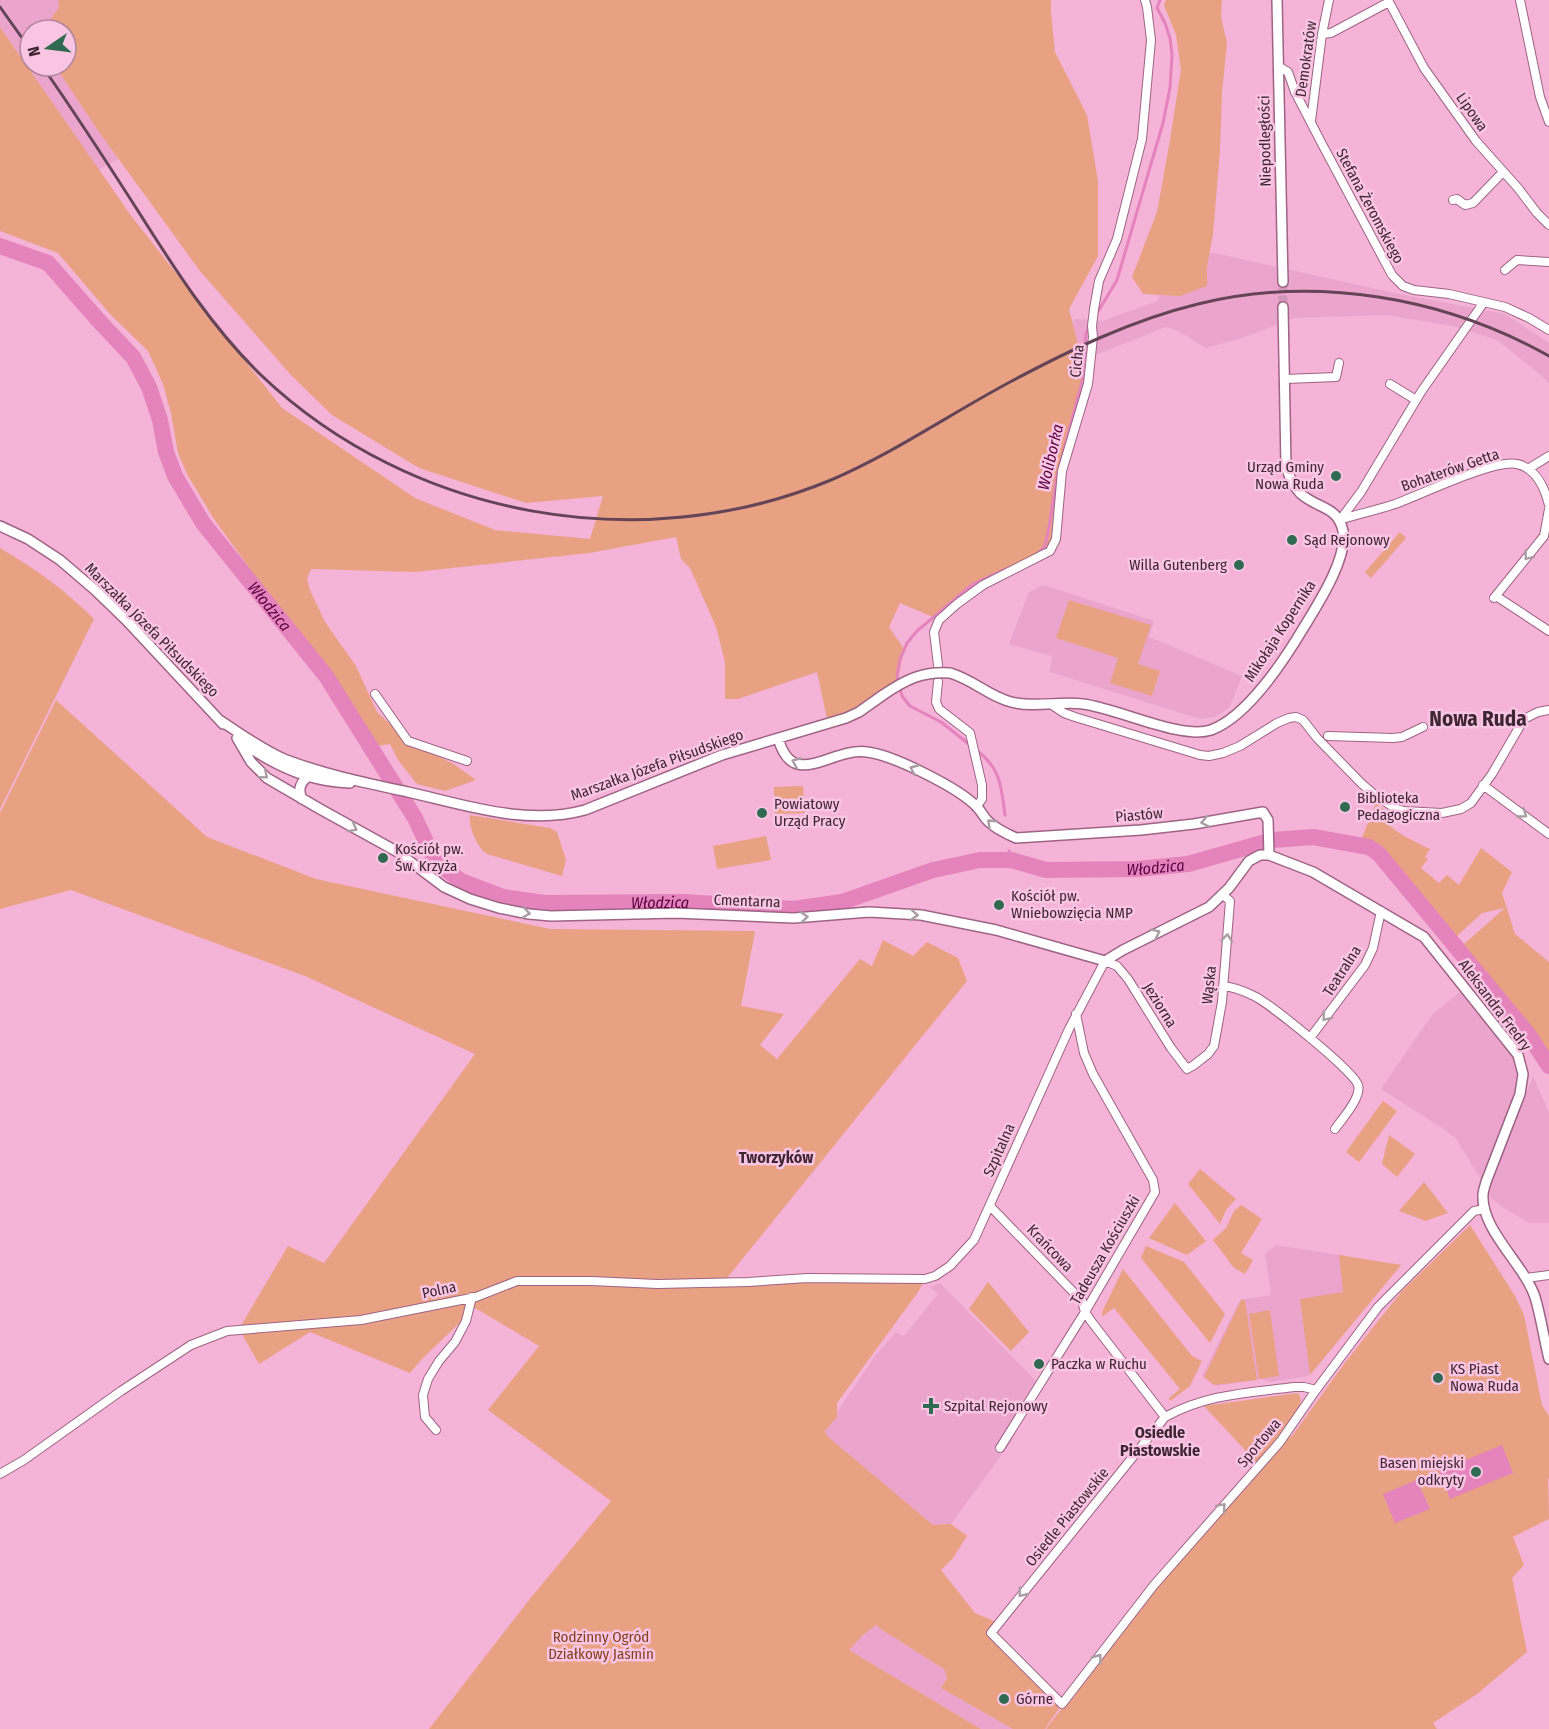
<svg xmlns="http://www.w3.org/2000/svg" width="1549" height="1729" font-family="'Fira Sans Condensed',sans-serif">
	<style>
		.built { fill: #eba5cd }
		.green { fill: #e8a283; fill-rule: evenodd }
		.water { fill: #e483bc }
		.lines { fill: none; stroke-linecap: round; stroke-linejoin: round }
		.stream { stroke: #e483bc; stroke-width: 3 }
		.river { stroke: #e483bc; stroke-width: 16 }
		.tertiary-tunnel { stroke: #d097b7; stroke-width: 9; stroke-dasharray: 9 4.5; stroke-linecap: butt }
		.minor-casing { stroke: #9e6385; stroke-width: 10 }
		.tertiary-casing { stroke: #9e6385; stroke-width: 12 }
		.minor { stroke: #fff; stroke-width: 8 }
		.tertiary { stroke: #fff; stroke-width: 9 }
		.rail { stroke: #654457; stroke-width: 3 }
		.tertiary-bridge-casing { stroke: #9e6385; stroke-width: 12; stroke-linecap: butt }
		.tertiary-bridge { stroke: #fff; stroke-width: 9 }
		.oneway { stroke: #a99da4 }
		.poi-dot { fill: #306a52; stroke: #f9c5e2; stroke-width: 2 }
		.labels { text-anchor: middle; stroke-width: 5; stroke-linejoin: round; paint-order: stroke }
		.street-label { font-size: 15px; fill: #3f2635; stroke: #f9c5e2 }
		.poi-label { font-size: 15px; fill: #3f2635; stroke: #f9c5e2; text-anchor: start }
		.park-label { font-size: 15px; fill: #824021; stroke: #f9c5e2 }
		.water-label { font-size: 16px; font-style: italic; fill: #5a0040; stroke: #f9c5e2 }
		.neighbourhood-label { font-size: 16px; font-weight: bold; fill: #3f2635; stroke: #f9c5e2 }
		.district-label { font-size: 21px; font-weight: bold; fill: #3f2635; stroke: #f9c5e2 }
	</style>
	<rect width="100%" height="100%" fill="#f4b3d7"/>
	<path class="built" d="M0,0H150L66,30L48,24V30H30V66H55L118,159L99,170L0,27Z
		M1214,253L1390,292L1505,314L1549,343V384L1542,376L1497,340L1453,326L1385,315L1295,318L1242,338L1206,348L1180,332L1166,327L1071,365L1065,332L1075,319L1102,321L1158,301L1170,263Z
		M1044,585L1154,621L1149,637L1242,676L1230,707L1215,717L1200,719L1050,672L1052,656L1009,644L1029,592Z
		M1461,991L1515,1058L1517,1075L1515,1094L1489,1186L1533,1076L1549,1113V1223H1529L1501,1206L1489,1196L1491,1188L1489,1187L1488,1191L1455,1137L1449,1134L1447,1131L1381,1089L1432,1015Z
		M1276,1245L1401,1265L1308,1376L1270,1382L1261,1379L1216,1386L1202,1376L1240,1300L1271,1295L1265,1254Z
		M940,1283L1036,1381L1003,1435L1013,1439L951,1524L940,1525H933L913,1513L827,1436L825,1430L875,1356L896,1332L904,1336L938,1294L930,1287Z
		M876,1625L882,1630L944,1669L947,1678L941,1688L1013,1729H981L849,1650L863,1635Z"/>
	<path class="green" d="M58,0H1051V12L1055,52L1087,115L1098,181V256L1069,309L1088,384L1062,471L1056,539L1050,551L933,617L900,603L889,627L904,649L898,679L883,695L828,723L817,672L738,699H725V662L716,627L690,568L681,559L676,537L589,553L415,572L311,569L307,579L310,590L325,622L356,666L377,712L408,741L452,763L476,780L445,791L417,784L398,760L390,744L377,746L332,672L253,573L214,519L188,476L178,453L171,413L163,384L148,351L110,314L58,253L0,231V27L132,217L282,408L415,498L495,530L590,539L603,496L526,503L419,468L332,415L290,374L200,271L99,132L55,66H66V30H48V23L59,7Z
		M1166,0H1222L1221,17L1227,43L1222,92L1220,151L1213,234L1207,267V286L1180,296L1143,294L1132,277L1157,212L1170,140L1181,69L1176,35L1164,5Z
		M1400,532L1406,538L1371,578L1365,572Z
		M0,548C36,569 65,590 94,619L0,809Z
		M1069,600L1151,625L1138,664L1160,671L1152,696L1110,683L1118,658L1056,638Z
		M56,700L207,837L316,879L550,929L755,931L741,1006L784,1014L760,1045L777,1059L860,959L872,966L883,940L913,956L927,942L958,958L967,981L727,1278L748,1282L925,1279L918,1292L837,1403V1417L825,1431L827,1436L933,1525L951,1524L967,1536L953,1558L941,1570L975,1613L999,1623L991,1632L1062,1704L1045,1729H1013L941,1688L947,1678L944,1669L882,1630L876,1625L863,1635L849,1650L981,1729H429L529,1600L611,1501L488,1410L539,1346L475,1308L421,1360L410,1373L310,1332L259,1364L239,1329L288,1246L324,1263L475,1054L305,976L71,890L0,909V813Z
		M803,786L805,813L775,814L774,787Z
		M1376,803L1384,810L1381,815C1388,830 1415,842 1430,849L1425,857L1428,859L1421,868L1439,883L1447,875L1459,885L1481,848L1512,872L1502,893L1515,934L1549,962V1066L1528,1034L1379,854L1369,847L1359,845ZM1505,908L1464,944L1457,936L1482,913Z
		M470,815L550,828L557,832L566,860L562,876L487,854C477,847 468,826 470,815Z
		M766,836L771,860L717,869L713,846Z
		M1383,1101L1397,1111L1359,1162L1346,1152Z
		M1389,1135L1415,1154L1397,1177L1382,1164Z
		M1200,1169L1236,1199L1226,1210L1220,1224L1188,1184Z
		M1424,1182L1448,1213L1426,1221L1399,1211Z
		M1175,1203L1206,1241L1187,1255L1149,1238Z
		M1241,1205L1262,1219L1241,1253L1253,1260L1245,1274L1234,1268L1213,1240L1226,1228L1234,1211Z
		M1470,1225L1515,1296L1524,1315L1542,1405L1549,1416V1478L1548,1479L1549,1519L1513,1537L1524,1565L1512,1578L1527,1652L1477,1694L1433,1723L1437,1729H1046L1171,1565L1280,1442L1292,1436L1347,1360L1402,1291Z
		M1146,1246L1184,1262L1225,1314L1210,1343L1141,1258Z
		M1339,1255L1401,1265L1310,1375L1300,1299L1343,1292Z
		M1123,1269L1192,1356L1202,1361L1190,1386L1170,1401L1169,1398L1180,1389L1114,1308L1103,1316L1102,1315L1103,1310Z
		M988,1282L1029,1332L1011,1351L969,1309Z
		M1241,1300H1245L1257,1380L1214,1385L1204,1377Z
		M1270,1310L1279,1376L1259,1379L1249,1314Z
		M1297,1393C1303,1398 1301,1404 1297,1410L1299,1412L1257,1463L1204,1406Z"/>
	<path class="water" d="M1502,1445L1513,1473L1450,1499L1439,1471Z
		M1417,1480L1430,1509L1395,1523L1383,1494Z"/>
	<g class="lines">
		<path class="stream" d="M1096,315L1117,280L1163,123L1170,88L1172,55L1170,38L1165,23L1157,8L1160,0
			M1038,554L1045,546L1048,533L1057,476L1082,382L1086,333L1090,326
			M970,745L941,722L910,706L902,696L897,676L900,659L907,643L917,631L973,584L1010,567
			M975,749C1001,768 1001,785 1005,815
			M1009,851L1011,860"/>
		<path class="river" id="s1" d="M0,246L48,263L99,321L133,357L149,387L160,420L166,452L175,476L203,523L326,676L415,818L435,861L461,881L503,897L545,903L684,902L794,909L842,902L933,870L980,860H1011L1046,870L1138,869L1188,864L1273,840L1313,837L1369,847L1379,854L1528,1034L1549,1066"/>
		<path class="tertiary-tunnel" d="M1283,282V307"/>
		<defs>
			<path id="minor" d="M1388,0L1424,68L1476,141L1518,188L1537,213L1549,225
				M1520,0L1540,97L1549,122
				M1322,34L1331,33L1389,2
				M1278,66L1288,72L1295,92L1322,144L1392,275L1403,286L1414,290L1449,294L1505,307L1529,318L1549,330
				M1311,121L1322,34L1329,0
				M1453,200L1457,199L1465,205L1473,203L1503,172
				M1505,270L1517,260L1549,262
				M1285,379L1336,377L1339,363
				M1390,384L1416,400
				M1528,469L1549,456
				M1342,519C1359,514 1377,510 1395,504C1420,495 1494,459 1517,464C1536,468 1545,489 1549,505
				M1340,520L1361,492L1421,392L1484,302
				M1496,596L1549,631
				M1494,598L1544,536L1549,509
				M938,665L934,632L939,620L957,604L983,585L1050,551L1056,539L1062,471L1088,384L1093,337L1092,326L1094,309L1099,281L1117,239L1142,139L1151,40L1147,7L1145,0
				M938,682L936,702L939,709L970,733L982,785V799L977,806
				M375,694L408,741L467,761
				M1052,705L1064,713L1075,717L1200,755L1209,756L1223,753L1240,746L1277,723L1289,718L1296,717L1303,720L1317,738L1362,784L1376,796L1397,809L1404,811L1442,813L1461,809L1471,803L1492,774L1524,719L1538,712L1549,710
				M1328,736L1393,738L1402,737L1423,727
				M1483,785L1549,834
				M1223,986C1234,987 1244,991 1254,996C1269,1003 1355,1072 1358,1085C1362,1097 1342,1119 1335,1129
				M1310,1038L1365,965L1373,948L1381,911
				M990,1206L1082,1301L1085,1312L1091,1321L1165,1417
				M1526,1278L1549,1275
				M1316,1390L1304,1387H1294C1247,1393 1207,1394 1165,1417L991,1633L1062,1704L1154,1585L1280,1442L1316,1390L1378,1307L1474,1211L1485,1209
				M436,1430L425,1417L423,1395L428,1379L439,1361L455,1342L466,1321L472,1297
				M1000,1448L1085,1312L1155,1192L1153,1180L1093,1074L1084,1053L1076,1014
				M0,1474L24,1460L121,1391L191,1345L227,1331L361,1320L476,1297L517,1281H591L658,1284L748,1282L807,1278L925,1279L935,1276L950,1266L974,1240L1069,1029L1105,961L1117,966L1128,979L1171,1048L1187,1069L1194,1065L1208,1054L1214,1046L1222,1002L1230,901L1222,894"/>
			<path id="tertiary" d="M1277,0L1283,282
				M0,526L28,539L60,560L95,590L126,620L223,724
				M950,673C974,680 988,696 1011,702C1035,708 1059,701 1083,704C1117,708 1181,740 1211,730C1247,717 1285,659 1304,627C1318,604 1348,558 1343,531C1338,506 1318,509 1301,494C1293,486 1289,477 1286,466L1283,307
				M221,721C241,734 261,749 284,759C323,774 366,783 408,792C465,805 526,826 585,810L722,755L846,718L859,712L883,695
				M237,738L251,762L267,778L320,809L396,851L444,887L470,899L499,908L529,914L551,916L676,913L794,918L869,912L921,915L996,930L1105,961L1123,950L1209,907L1229,888L1249,861L1260,855H1269L1313,872L1424,937L1518,1055L1523,1074L1520,1094L1486,1182C1485,1186 1483,1191 1483,1195C1481,1230 1524,1264 1535,1297C1541,1317 1544,1339 1549,1359
				M778,738C793,792 831,747 867,752C893,755 959,788 977,807C982,812 984,818 989,822C996,829 1007,834 1016,838L1141,830L1194,824L1263,812L1268,820L1269,855
				M246,745C277,767 312,782 350,783
				M302,799C297,788 301,781 311,774"/>
		</defs>
		<use href="#minor" class="minor-casing"/>
		<use href="#tertiary" class="tertiary-casing"/>
		<use href="#minor" class="minor"/>
		<use href="#tertiary" class="tertiary"/>
		<path class="rail" d="M0,7L30,49
			M42,66C76,114 108,164 140,214C176,271 213,329 262,376C412,518 641,559 831,480C894,453 950,414 1010,382C1070,350 1132,320 1198,304C1316,275 1444,297 1549,356"/>
		<defs>
			<path id="tertiary-bridge" d="M883,695C905,680 922,671 950,673"/>
		</defs>
		<use href="#tertiary-bridge" class="tertiary-bridge-casing"/>
		<use href="#tertiary-bridge" class="tertiary-bridge"/>
	</g>
	<defs><path id="oneway-chevron" d="M-2-3.5L2.5 0L-2 3.5" fill="none" stroke-width="1.6" stroke-linecap="round" stroke-linejoin="round" transform="scale(1.5)"/></defs>
	<g class="oneway">
		<use href="#oneway-chevron" transform="translate(1528 556) rotate(128)"/>
		<use href="#oneway-chevron" transform="translate(796 762) rotate(-156)"/>
		<use href="#oneway-chevron" transform="translate(914 769) rotate(-157)"/>
		<use href="#oneway-chevron" transform="translate(264 775) rotate(40)"/>
		<use href="#oneway-chevron" transform="translate(1523 814) rotate(36)"/>
		<use href="#oneway-chevron" transform="translate(1205 822) rotate(169)"/>
		<use href="#oneway-chevron" transform="translate(991 823) rotate(-137)"/>
		<use href="#oneway-chevron" transform="translate(353 828) rotate(29)"/>
		<use href="#oneway-chevron" transform="translate(526 913) rotate(9)"/>
		<use href="#oneway-chevron" transform="translate(914 915) rotate(4)"/>
		<use href="#oneway-chevron" transform="translate(804 917) rotate(-5)"/>
		<use href="#oneway-chevron" transform="translate(1156 933) rotate(-26)"/>
		<use href="#oneway-chevron" transform="translate(1227 938) rotate(-85)"/>
		<use href="#oneway-chevron" transform="translate(1326 1017) rotate(128)"/>
		<use href="#oneway-chevron" transform="translate(1222 1507) rotate(-49)"/>
		<use href="#oneway-chevron" transform="translate(1022 1593) rotate(129)"/>
		<use href="#oneway-chevron" transform="translate(1098 1658) rotate(-53)"/>
	</g>
	<g class="poi-dot">
		<circle cx="1336" cy="476" r="6"/>
		<circle cx="1292" cy="540" r="6"/>
		<circle cx="1239" cy="565" r="6"/>
		<circle cx="1345" cy="807" r="6"/>
		<circle cx="762" cy="813" r="6"/>
		<circle cx="383" cy="858" r="6"/>
		<circle cx="999" cy="905" r="6"/>
		<circle cx="1039" cy="1364" r="6"/>
		<circle cx="1438" cy="1378" r="6"/>
		<path d="M928 1397h6v6h6v6h-6v6h-6v-6h-6v-6h6z"/>
		<circle cx="1476" cy="1472" r="6"/>
		<circle cx="1004" cy="1699" r="6"/>
	</g>
	<g class="labels">
		<g class="street-label">
			<text transform="translate(1306 59) rotate(-82)" y="5">Demokratów</text>
			<text transform="translate(1472 112) rotate(55)" y="5">Lipowa</text>
			<text transform="translate(1265 141) rotate(-91)" y="5">Niepodległości</text>
			<text transform="translate(1370 206) rotate(62)" y="5">Stefana Żeromskiego</text>
			<text transform="translate(1077 361) rotate(-84)" y="5">Cicha</text>
			<text transform="translate(1450 470) rotate(-19)" y="5">Bohaterów Getta</text>
			<text transform="translate(152 630) rotate(45)" y="5">Marszałka Józefa Piłsudskiego</text>
			<text transform="translate(1280 631) rotate(-57)" y="5">Mikołaja Kopernika</text>
			<text transform="translate(657 765) rotate(-20)" y="5">Marszałka Józefa Piłsudskiego</text>
			<text transform="translate(1139 815) rotate(-5)" y="5">Piastów</text>
			<text transform="translate(747 901) rotate(2)" y="5">Cmentarna</text>
			<text transform="translate(1342 971) rotate(-57)" y="5">Teatralna</text>
			<text transform="translate(1209 985) rotate(-84)" y="5">Wąska</text>
			<text transform="translate(1160 1005) rotate(58)" y="5">Jeziorna</text>
			<text transform="translate(1495 1005) rotate(53)" y="5">Aleksandra Fredry</text>
			<text transform="translate(999 1150) rotate(-66)" y="5">Szpitalna</text>
			<text transform="translate(1050 1248) rotate(46)" y="5">Krańcowa</text>
			<text transform="translate(1105 1250) rotate(-60)" y="5">Tadeusza Kościuszki</text>
			<text transform="translate(439 1290) rotate(-12)" y="5">Polna</text>
			<text transform="translate(1259 1443) rotate(-50)" y="5">Sportowa</text>
			<text transform="translate(1067 1517) rotate(-51)" y="5">Osiedle Piastowskie</text>
		</g>
		<g class="poi-label">
			<text x="1324" y="472" text-anchor="end">Urząd Gminy<tspan x="1324" dy="17">Nowa Ruda</tspan></text>
			<text x="1304" y="545">Sąd Rejonowy</text>
			<text x="1227" y="570" text-anchor="end">Willa Gutenberg</text>
			<text x="1357" y="803">Biblioteka<tspan x="1357" dy="17">Pedagogiczna</tspan></text>
			<text x="774" y="809">Powiatowy<tspan x="774" dy="17">Urząd Pracy</tspan></text>
			<text x="395" y="854">Kościół pw.<tspan x="395" dy="17">Św. Krzyża</tspan></text>
			<text x="1011" y="901">Kościół pw.<tspan x="1011" dy="17">Wniebowzięcia NMP</tspan></text>
			<text x="1051" y="1369">Paczka w Ruchu</text>
			<text x="1450" y="1374">KS Piast<tspan x="1450" dy="17">Nowa Ruda</tspan></text>
			<text x="944" y="1411">Szpital Rejonowy</text>
			<text x="1464" y="1468" text-anchor="end">Basen miejski<tspan x="1464" dy="17">odkryty</tspan></text>
			<text x="1016" y="1704">Górne</text>
		</g>
		<g class="park-label">
			<text x="601" y="1642">Rodzinny Ogród<tspan x="601" dy="17">Działkowy Jaśmin</tspan></text>
		</g>
		<g class="water-label">
			<text transform="translate(1050 457) rotate(-77)" y="6">Woliborka</text>
			<text dy="6" stroke="none"><textPath href="#s1" startOffset="466">Włodzica</textPath></text>
			<text dy="6" stroke="none"><textPath href="#s1" startOffset="1510">Włodzica</textPath></text>
			<text dy="6" stroke="none"><textPath href="#s1" startOffset="1006">Włodzica</textPath></text>
		</g>
		<g class="neighbourhood-label">
			<text x="776" y="1163">Tworzyków</text>
			<text x="1160" y="1438">Osiedle<tspan x="1160" dy="18">Piastowskie</tspan></text>
		</g>
		<g class="district-label">
			<text x="1478" y="726">Nowa Ruda</text>
		</g>
	</g>
	<g transform="translate(48 48) rotate(256)"><circle r="28" fill="#f9c5e2" stroke="#af859d" stroke-width="1.5"/>
	<path d="M0-4.5L10 22L0 15L-10 22Z" fill="#306a52"/>
	<text y="-9" font-size="16" font-weight="bold" text-anchor="middle" fill="#3f2635">N</text>
	</g>
</svg>
